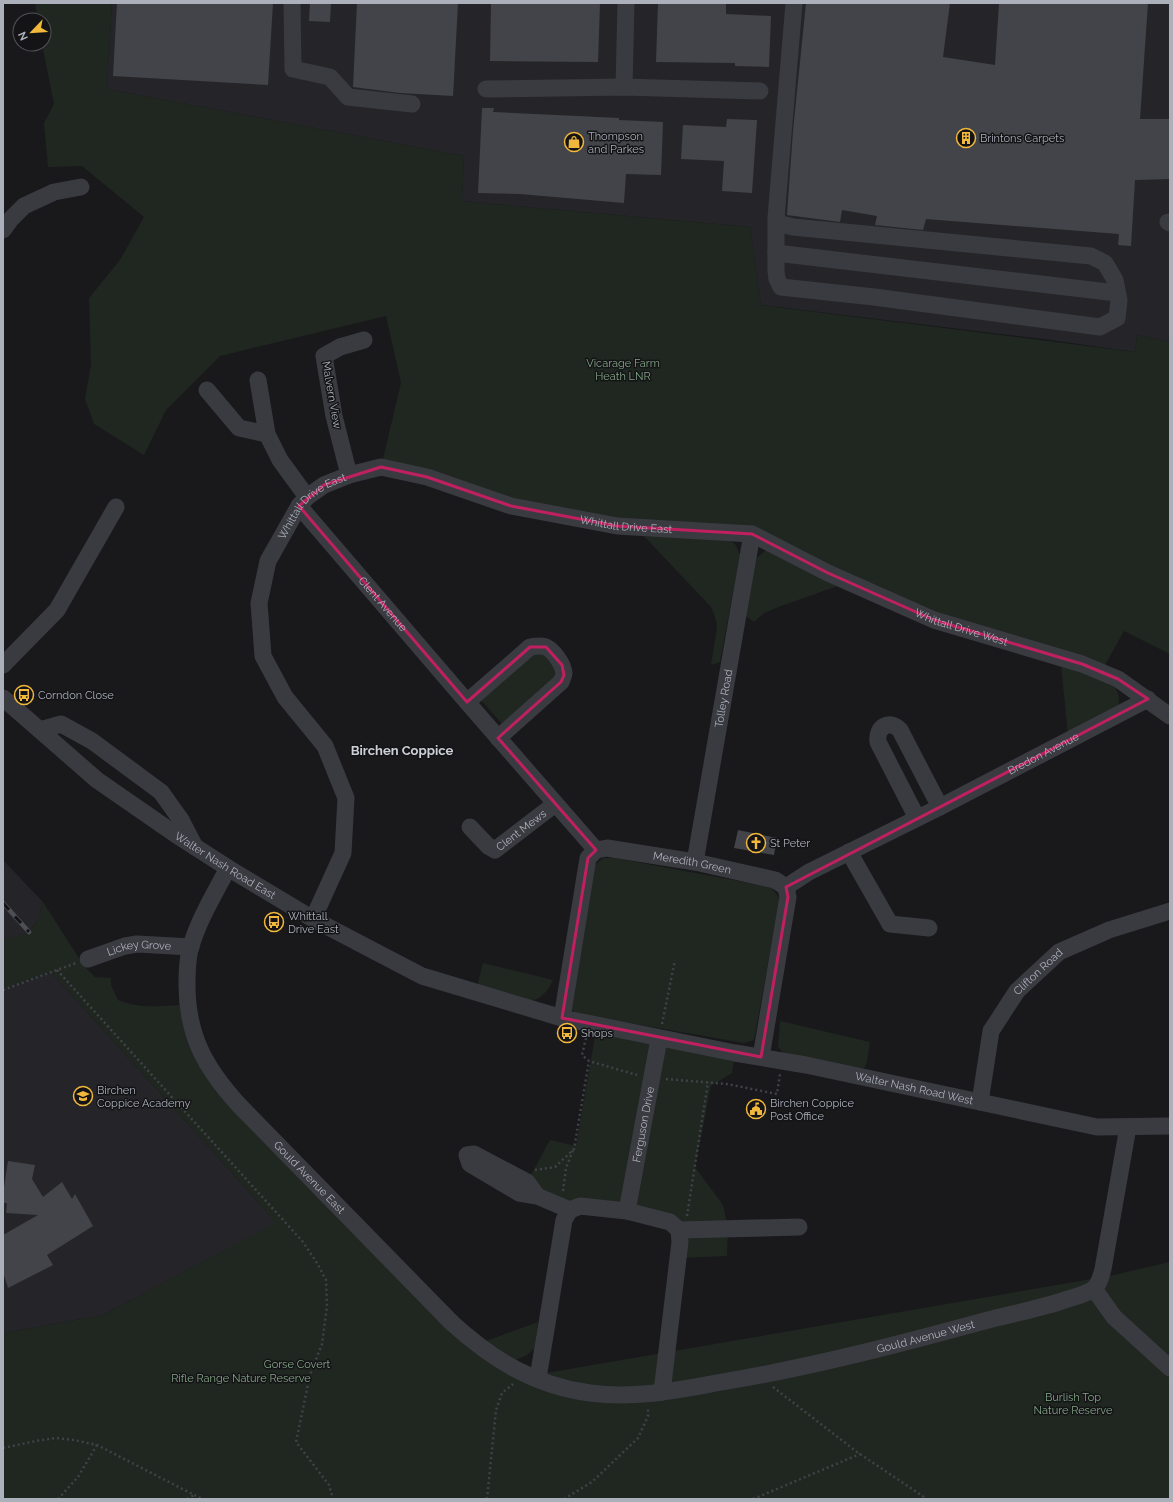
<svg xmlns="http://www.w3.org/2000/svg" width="1173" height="1502" font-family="Raleway,sans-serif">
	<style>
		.built { fill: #252529 }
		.green { fill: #1f2720 }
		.building { fill: #434449 }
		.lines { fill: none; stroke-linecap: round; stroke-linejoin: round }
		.path { stroke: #404248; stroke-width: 2.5; stroke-dasharray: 2 3; stroke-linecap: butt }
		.minor { stroke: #3a3b41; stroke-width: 17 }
		.rail-casing { stroke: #4d4f56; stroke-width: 4.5 }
		.rail { stroke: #141417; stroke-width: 3; stroke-dasharray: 9; stroke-linecap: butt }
		.marked { fill: none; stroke: #c12060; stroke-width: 3; stroke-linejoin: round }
		.labels { text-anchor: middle; stroke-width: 3; stroke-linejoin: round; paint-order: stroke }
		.poi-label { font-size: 11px; fill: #acb0bb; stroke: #141417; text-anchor: start }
		.park-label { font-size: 11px; fill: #83a686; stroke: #141417 }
		.street-label { font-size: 11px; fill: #acb0bb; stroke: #141417 }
		.quarter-label { font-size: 13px; font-weight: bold; fill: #cdcfd7; stroke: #141417 }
	</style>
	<rect width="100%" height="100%" fill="#19191c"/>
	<path class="built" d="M112,3H1170V342L1137,335L1135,352L1051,340L761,305L750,227L462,201L464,156L107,89Z
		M3,860L43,902L38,920L29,932L11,940L3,938Z
		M51,972L259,1203L276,1223L103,1315L3,1333V990Z"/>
	<path class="green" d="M35,3H112L107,89L464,156L462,201L750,227L761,305L1135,352L1137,335L1170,342V654L1124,631L1105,665L934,620L752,534L617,526L381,467L401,383L386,316L220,356L166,410L144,455L94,424L85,399L91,365L89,298L120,260L144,217L82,166L48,167L44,123L54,104L42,44H44V20H38Z
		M642,534L728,539L735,544L740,555L720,662L711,665L717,628L716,620L711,607Z
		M765,551H775L843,584L781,606L764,613L754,622L743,614L755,559Z
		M534,652H544L559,674L503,725L481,700Z
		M1061,664L1113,685C1119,693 1120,698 1118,707L1068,735Z
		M603,858H615L771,887L780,899L754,1040L744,1043L578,1014L572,1010L571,1002L591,868Z
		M43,902L84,966L95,977L111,978V985L118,1000C140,1009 157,1006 180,1005L187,1032L275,1148L523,1377L1109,1276L1170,1262V1499H3V1333L103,1315L275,1223L259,1203L51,972L3,990V938C11,940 14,938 21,935C37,928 39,918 43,902Z
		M483,963L553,980L547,991L539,998L528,1002L477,986Z
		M780,1021L870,1042L867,1061L864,1069L784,1054L778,1047Z
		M597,1025L735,1053L732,1073L711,1086L695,1167L723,1205L728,1228L727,1256L677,1258L670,1222L570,1210L527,1182L550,1140L576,1146Z
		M538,1322L535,1348L527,1355L516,1360L486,1341Z"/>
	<path class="building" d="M117,3H273L268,85L113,76Z
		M310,3H331L330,22L309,21Z
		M357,3H458L453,96L400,93L353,87Z
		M491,3H600L598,62L490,61Z
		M658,3H726V14L771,16L769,67L735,66V63L656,62Z
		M806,3H950L943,57L995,65L999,3H1148L1140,119H1170V179L1135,180L1131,246L1118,245L1119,234L926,219L923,230L875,225L877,216L842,210L840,222L787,215L793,131Z
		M482,108H494L493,112L619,118V120L663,122L661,175L626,174L624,203L520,194L478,193Z
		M727,119L757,120L752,193L722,191L724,161L681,159L683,125L726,127Z
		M738,830L777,838L774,855L734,848Z
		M8,1161L35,1165L32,1179L43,1197L62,1182L72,1199L75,1194L93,1226L47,1255L53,1265L8,1288L3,1272V1235L38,1215L6,1213L7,1203H3V1194Z"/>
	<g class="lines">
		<path class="path" d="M57,970L303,1242L317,1263L326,1280L327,1306L322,1344L310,1375L296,1442L329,1485L333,1499
			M3,990L76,963
			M662,1024L675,960
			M586,1038L582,1055L589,1061L637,1075
			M666,1079L727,1084L777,1094L780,1074
			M535,1170L555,1167L574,1149L589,1061
			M563,1191L566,1168L573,1150
			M687,1216L708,1082
			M773,1387L857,1452L927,1499
			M3,1448L36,1441L56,1438L74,1440L97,1445L202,1499
			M58,1499L78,1477L97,1445
			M187,1499L194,1495
			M487,1499L496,1410L502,1393L513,1384
			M564,1499L592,1482L638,1438L648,1416V1407
			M753,1499L860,1454"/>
		<g class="minor">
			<path d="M292,3L293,69L330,77L348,97L412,104"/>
			<path d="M624,87L626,3"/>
			<path d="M486,89L624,87L760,91"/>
			<path d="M776,218L781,224L793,227L1091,256L1105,263L1115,280L1119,300L1117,318L1100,327L874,297L781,287L777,279L776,271V218L794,3"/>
			<path d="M1168,222L1170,223"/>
			<path d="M3,230L11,219L24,206L54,192L81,187"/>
			<path d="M776,253L1117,293"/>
			<path d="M258,380L267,434L280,460L307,497"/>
			<path d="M207,390L239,428L267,434"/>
			<path d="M349,475L334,416L324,356L340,347L364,340"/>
			<path id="s1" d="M299,506L467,702L596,850"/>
			<path d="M3,665L57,610L116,507"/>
			<path id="s2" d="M3,698L97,780L175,834L228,868L313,919L422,976L562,1018L597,1025L735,1053L806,1065L1097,1127L1170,1126"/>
			<path d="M467,702L530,647C535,646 540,645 546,647C554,651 563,664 564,673C564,676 562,679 561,682L498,738"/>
			<path d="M40,730L61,724L92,741L161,792L181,820L195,847"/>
			<path d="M917,818L878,742C876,727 889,719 900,730L940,807"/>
			<path id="s3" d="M470,827L488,846L495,850L555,804"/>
			<path d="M849,852L890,924L929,928"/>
			<path id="s4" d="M695,862L752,534"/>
			<path id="s5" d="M228,868C215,893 199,919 191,946C187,958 187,973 187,985C187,1036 206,1069 239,1105L452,1323C493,1360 535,1386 590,1393C637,1399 677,1390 722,1382C812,1367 900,1344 988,1320C1012,1314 1036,1309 1059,1302C1070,1298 1082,1296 1092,1290C1099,1286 1101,1276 1103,1269L1128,1127"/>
			<path id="s6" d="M786,887L809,872L940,807L1148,699"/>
			<path id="s7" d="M313,919L343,853L346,798L325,746L285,697L263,656L259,603L268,561L299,506L307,497L324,485L349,475L381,467L427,477L511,506L617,526L752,534L828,573L934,620L1082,664L1118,679L1170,716"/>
			<path id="s8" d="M88,959L125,946L137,944L191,947"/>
			<path id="s9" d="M562,1018L588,858L596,850L607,848L695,862L775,880L786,887L788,897L761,1057"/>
			<path id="s10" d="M980,1102L991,1031L1017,991L1059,952L1109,930L1170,911"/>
			<path d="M537,1196L527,1182L474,1154L467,1155L470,1164L519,1193L537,1196L570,1210L580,1206L627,1211L670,1222L679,1230L799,1227"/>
			<path id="s11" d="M627,1211L659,1039"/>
			<path d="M1094,1289L1114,1317L1170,1368"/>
			<path d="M538,1378L564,1220L570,1210"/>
			<path d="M662,1392L680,1242L679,1230"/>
		</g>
		<defs>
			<path id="rail" d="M3,903L29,932"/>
		</defs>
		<use href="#rail" class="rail-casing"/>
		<use href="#rail" class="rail"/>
	</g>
	<path class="marked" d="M381,467L427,477L511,506L617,526L752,534L828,573L934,620L1082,664L1118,679L1148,699L786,887L788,897L761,1057L562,1018L588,858L596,850L498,738L561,682L564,675L562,665L546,647H530L467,702L299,506L324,485Z"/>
	<defs>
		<symbol id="building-ring" viewBox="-11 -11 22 22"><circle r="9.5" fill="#141417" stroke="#f2b83b" stroke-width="1.5"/><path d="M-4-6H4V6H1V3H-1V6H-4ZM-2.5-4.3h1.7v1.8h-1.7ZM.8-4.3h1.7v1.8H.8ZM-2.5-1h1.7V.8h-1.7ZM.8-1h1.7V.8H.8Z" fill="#f2b83b"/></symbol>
		<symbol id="shop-ring" viewBox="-11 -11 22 22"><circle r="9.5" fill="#141417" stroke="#f2b83b" stroke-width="1.5"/><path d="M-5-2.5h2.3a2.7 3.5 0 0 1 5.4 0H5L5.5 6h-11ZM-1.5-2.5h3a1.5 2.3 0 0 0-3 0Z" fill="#f2b83b"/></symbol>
		<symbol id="bus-ring" viewBox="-11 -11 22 22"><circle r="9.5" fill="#141417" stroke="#f2b83b" stroke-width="1.5"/><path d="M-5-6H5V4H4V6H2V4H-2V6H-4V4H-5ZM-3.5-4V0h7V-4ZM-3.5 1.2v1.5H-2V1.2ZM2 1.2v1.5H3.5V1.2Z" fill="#f2b83b"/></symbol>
		<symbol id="church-ring" viewBox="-11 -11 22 22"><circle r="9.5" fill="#141417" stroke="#f2b83b" stroke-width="1.5"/><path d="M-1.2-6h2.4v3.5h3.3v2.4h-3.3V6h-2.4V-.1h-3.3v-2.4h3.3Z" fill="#f2b83b"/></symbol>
		<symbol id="school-ring" viewBox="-11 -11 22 22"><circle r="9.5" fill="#141417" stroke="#f2b83b" stroke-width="1.5"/><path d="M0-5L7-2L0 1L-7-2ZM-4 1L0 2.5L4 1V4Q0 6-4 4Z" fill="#f2b83b"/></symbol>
		<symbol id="civic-ring" viewBox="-11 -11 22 22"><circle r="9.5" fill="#141417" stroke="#f2b83b" stroke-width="1.5"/><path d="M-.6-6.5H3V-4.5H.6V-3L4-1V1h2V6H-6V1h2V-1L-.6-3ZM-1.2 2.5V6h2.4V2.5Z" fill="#f2b83b"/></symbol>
	</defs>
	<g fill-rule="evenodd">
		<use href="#building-ring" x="955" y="127" width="22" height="22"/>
		<use href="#shop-ring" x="563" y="131" width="22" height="22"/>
		<use href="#bus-ring" x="13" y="684" width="22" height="22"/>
		<use href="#church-ring" x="745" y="832" width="22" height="22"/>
		<use href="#bus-ring" x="263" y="911" width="22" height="22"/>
		<use href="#bus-ring" x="556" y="1022" width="22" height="22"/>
		<use href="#school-ring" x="72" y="1085" width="22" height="22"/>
		<use href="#civic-ring" x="745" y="1098" width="22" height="22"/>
	</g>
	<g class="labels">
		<g class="poi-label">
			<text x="588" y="140">Thompson<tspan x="588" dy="13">and Parkes</tspan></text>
			<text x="980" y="142">Brintons Carpets</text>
			<text x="38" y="699">Corndon Close</text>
			<text x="770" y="847">St Peter</text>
			<text x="288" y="920">Whittall<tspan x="288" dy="13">Drive East</tspan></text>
			<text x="581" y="1037">Shops</text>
			<text x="97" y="1094">Birchen<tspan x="97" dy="13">Coppice Academy</tspan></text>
			<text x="770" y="1107">Birchen Coppice<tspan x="770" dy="13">Post Office</tspan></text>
		</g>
		<g class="park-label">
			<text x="623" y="367">Vicarage Farm<tspan x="623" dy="13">Heath LNR</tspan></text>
			<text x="297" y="1368">Gorse Covert</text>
			<text x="241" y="1382">Rifle Range Nature Reserve</text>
			<text x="1073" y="1401">Burlish Top<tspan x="1073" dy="13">Nature Reserve</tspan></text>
		</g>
		<g class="street-label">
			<text transform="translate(332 395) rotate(80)" y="4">Malvern View</text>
			<text dy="4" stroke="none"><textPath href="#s7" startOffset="462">Whittall Drive East</textPath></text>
			<text dy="4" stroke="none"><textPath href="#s7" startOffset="798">Whittall Drive East</textPath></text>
			<text dy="4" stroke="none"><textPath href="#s1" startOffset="129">Clent Avenue</textPath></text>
			<text dy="4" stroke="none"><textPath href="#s7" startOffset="1154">Whittall Drive West</textPath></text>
			<text dy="4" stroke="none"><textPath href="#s4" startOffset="166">Tolley Road</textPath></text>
			<text dy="4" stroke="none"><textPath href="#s6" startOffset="290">Bredon Avenue</textPath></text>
			<text dy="4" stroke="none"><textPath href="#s3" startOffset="67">Clent Mews</textPath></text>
			<text dy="4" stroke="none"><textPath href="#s9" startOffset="271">Meredith Green</textPath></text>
			<text dy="4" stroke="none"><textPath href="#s2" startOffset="279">Walter Nash Road East</textPath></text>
			<text dy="4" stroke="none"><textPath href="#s8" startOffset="53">Lickey Grove</textPath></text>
			<text dy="4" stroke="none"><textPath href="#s10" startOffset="148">Clifton Road</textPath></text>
			<text dy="4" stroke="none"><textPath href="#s2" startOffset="1010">Walter Nash Road West</textPath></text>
			<text dy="4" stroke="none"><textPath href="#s11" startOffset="88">Ferguson Drive</textPath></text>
			<text dy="4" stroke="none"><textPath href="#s5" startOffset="361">Gould Avenue East</textPath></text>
			<text dy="4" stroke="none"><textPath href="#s5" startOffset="1064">Gould Avenue West</textPath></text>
		</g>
		<g class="quarter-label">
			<text x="402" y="755">Birchen Coppice</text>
		</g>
	</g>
	<rect width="1173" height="1502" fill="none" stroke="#acb0bb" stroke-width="8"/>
	<g transform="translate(32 32) rotate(245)"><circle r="19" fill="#141417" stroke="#515259"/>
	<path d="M0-3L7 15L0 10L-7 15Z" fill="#f2b83b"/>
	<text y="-6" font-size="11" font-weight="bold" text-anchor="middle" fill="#acb0bb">N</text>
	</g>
</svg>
